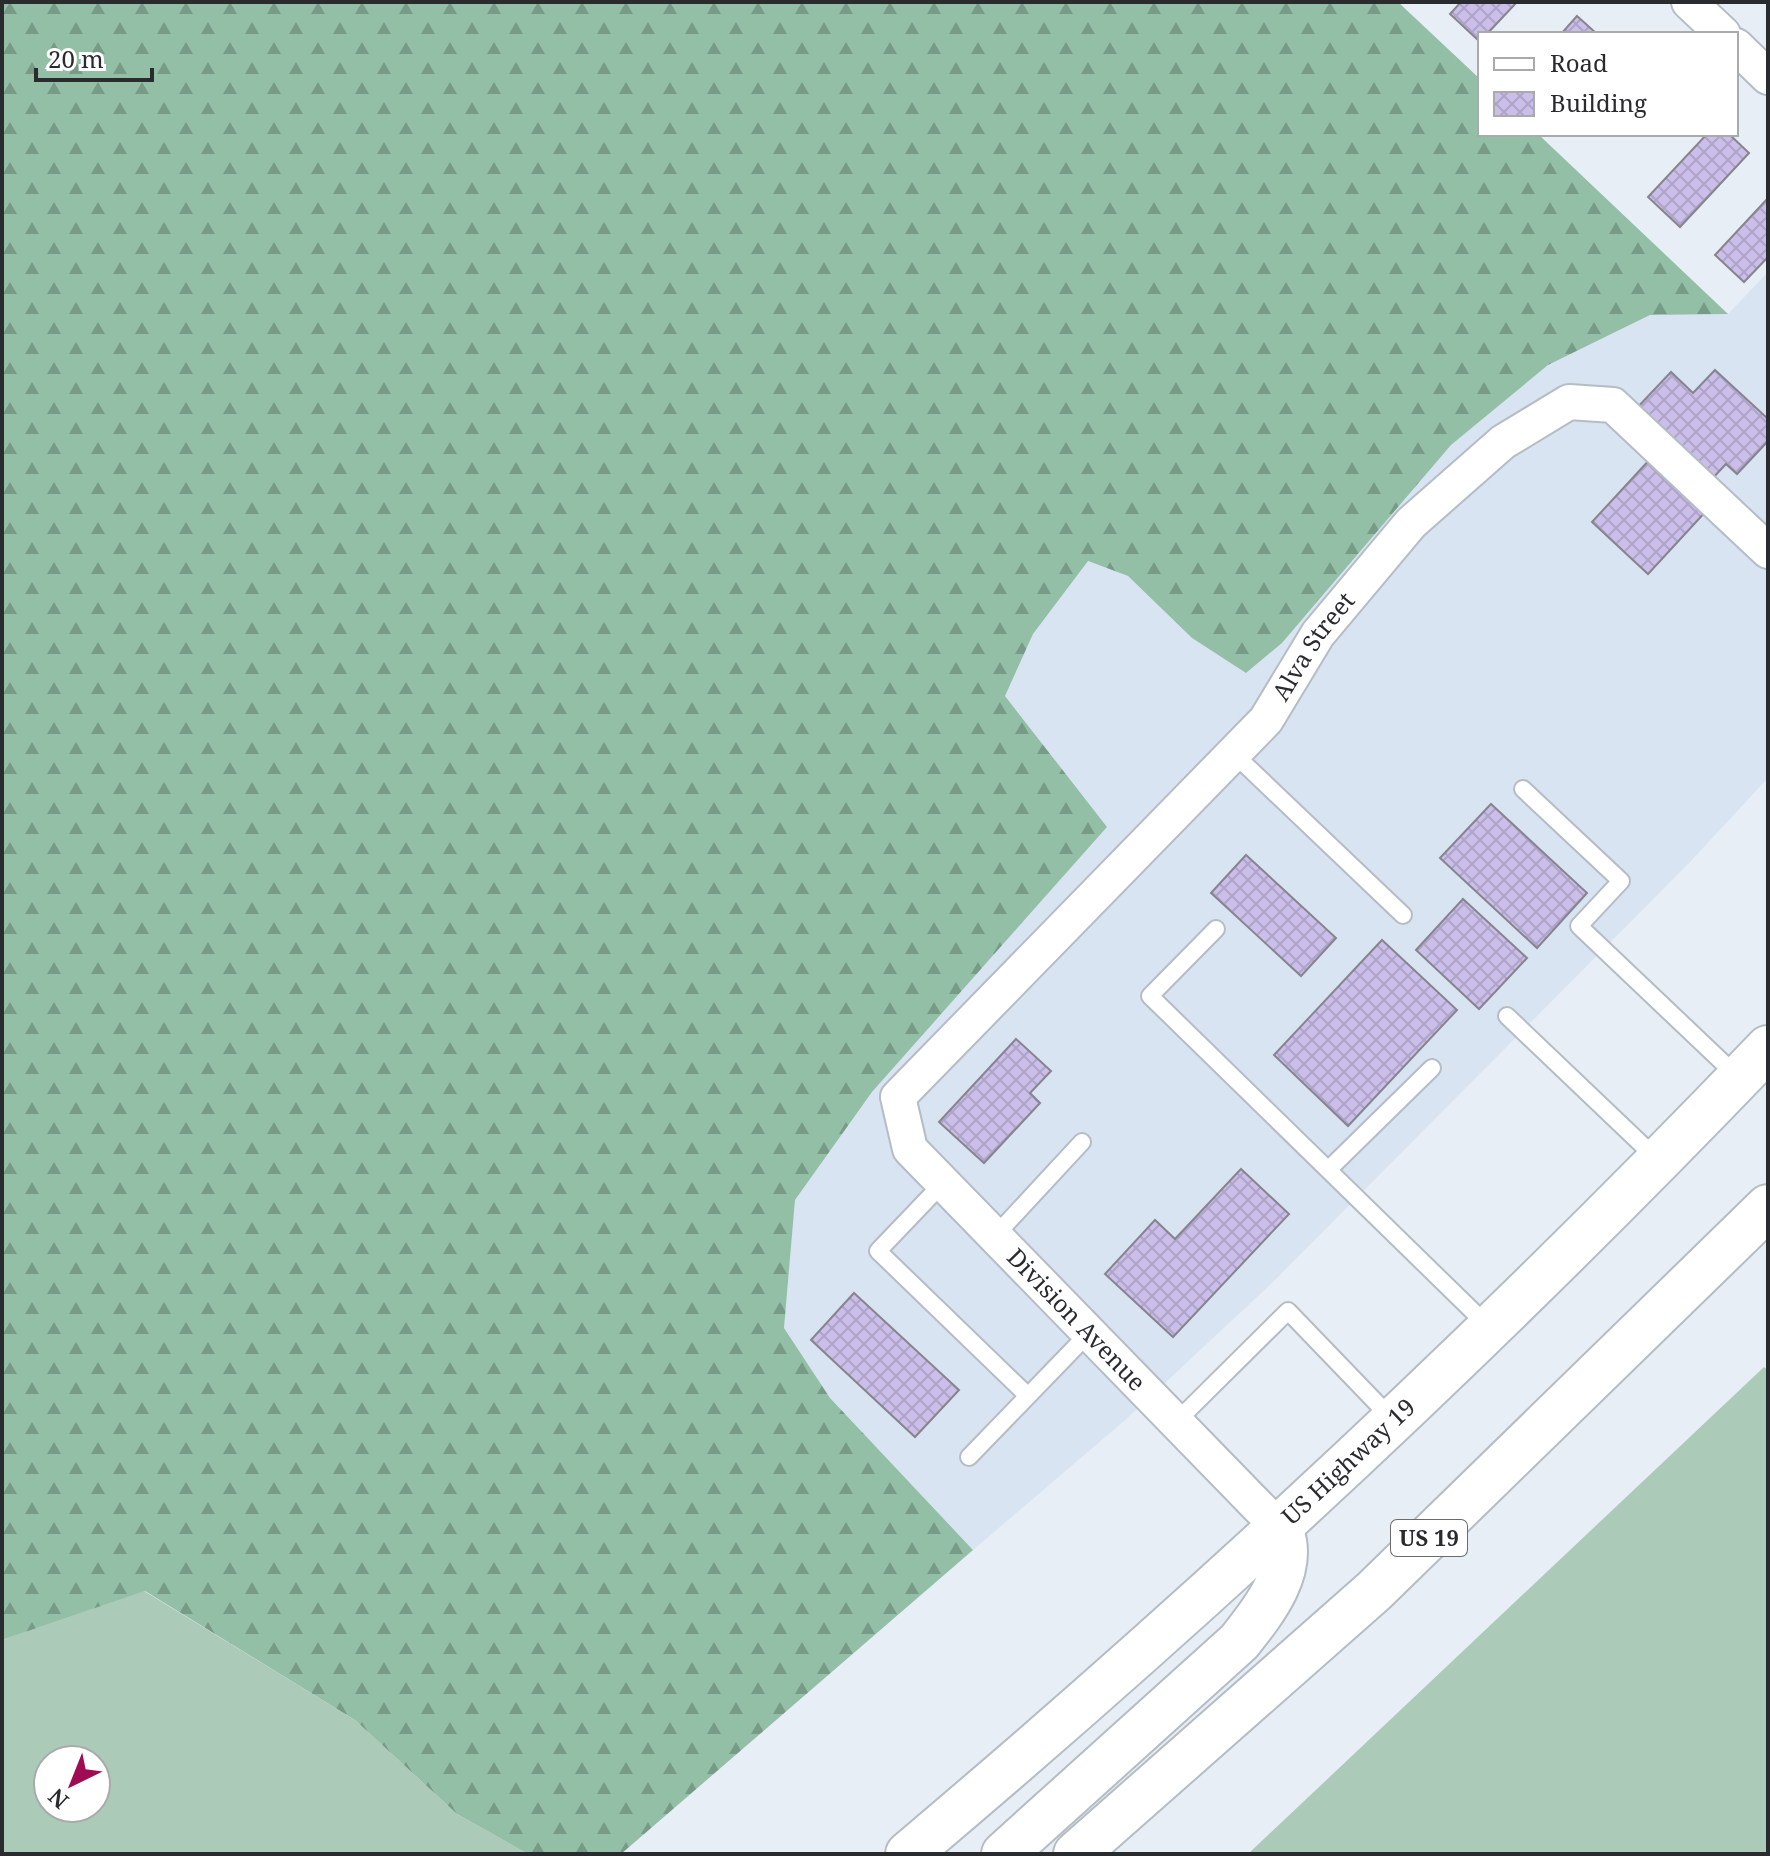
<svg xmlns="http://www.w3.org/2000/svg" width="1770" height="1856" font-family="'Noto Serif',serif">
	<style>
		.built { fill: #d8e4f2 }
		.grass { fill: #accab8; fill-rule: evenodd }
		.forest { fill: url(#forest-firs) }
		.building { fill: url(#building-cross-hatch); stroke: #86848d; stroke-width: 2 }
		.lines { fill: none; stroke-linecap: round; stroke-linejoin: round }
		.service-casing { stroke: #b5bcc4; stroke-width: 20 }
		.minor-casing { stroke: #b5bcc4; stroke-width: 38 }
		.trunk-casing { stroke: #b5bcc4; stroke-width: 48 }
		.service { stroke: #fff; stroke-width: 16 }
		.minor { stroke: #fff; stroke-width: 34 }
		.trunk { stroke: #fff; stroke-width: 44 }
		.labels { text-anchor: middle; stroke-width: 7; stroke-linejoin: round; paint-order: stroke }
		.shield { fill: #fff; stroke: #696b6d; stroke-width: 2 }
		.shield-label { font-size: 22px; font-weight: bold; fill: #292b2e }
		.street-label { font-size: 24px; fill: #292b2e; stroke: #fff }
	</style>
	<defs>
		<pattern id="forest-firs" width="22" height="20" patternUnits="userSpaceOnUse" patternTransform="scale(2)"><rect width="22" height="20" fill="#92bfa5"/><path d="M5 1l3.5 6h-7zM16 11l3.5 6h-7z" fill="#779b87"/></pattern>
		<pattern id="building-cross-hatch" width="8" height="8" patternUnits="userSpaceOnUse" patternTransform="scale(2)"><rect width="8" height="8" fill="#cbbfea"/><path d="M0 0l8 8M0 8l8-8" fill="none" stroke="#aea4c9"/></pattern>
	</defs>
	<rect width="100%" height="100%" fill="#e7eef6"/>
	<path class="built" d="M1768,272V778L1689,863L1272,1283L1124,1421L973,1550L830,1398L784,1328L795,1200L872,1092L1107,827L1005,696L1033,634L1087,561L1128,576L1192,638L1246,673L1282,643L1451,445L1548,365L1650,315L1728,314Z"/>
	<path class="grass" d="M1764,1367L1768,1370V1854H1248Z
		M144,1591L355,1720L457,1814L528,1854H2V1640ZM48,1760H96V1808H48Z"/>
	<path class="forest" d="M2,2H1398L1480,79V134H1538L1728,314L1650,315L1548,365L1451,445L1282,643L1246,673L1192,638L1128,576L1088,561L1033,634L1005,696L1107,827L872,1092L795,1200L784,1328L830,1398L973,1550L621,1854H528L457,1814L355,1720L145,1591L2,1640Z"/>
	<path class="building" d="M1461,2H1517L1487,34H1480V42L1450,14Z
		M1577,16L1597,34H1561Z
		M1707,134H1729L1749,153L1680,227L1648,197Z
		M1768,198V257L1744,282L1715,255Z
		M1715,370L1768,419V441L1737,474L1726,464L1710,481L1634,411L1671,372L1693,393Z
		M1652,457L1708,509L1648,574L1592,522Z
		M1491,804L1587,893L1537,948L1440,858Z
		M1246,855L1336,938L1301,976L1211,893Z
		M1463,899L1527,958L1479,1009L1416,950Z
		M1382,940L1457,1010L1348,1126L1274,1055Z
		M1016,1039L1051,1071L1030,1093L1040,1103L984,1163L939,1122Z
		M1241,1169L1289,1214L1173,1337L1105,1274L1155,1220L1175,1239Z
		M854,1293L959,1390L915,1437L811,1340Z"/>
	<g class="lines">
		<defs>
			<path id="service" d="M1232,752L1403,915
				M1523,789L1621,881L1579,926L1738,1077
				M1216,929L1150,996L1489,1327
				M1507,1016L1657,1159
				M1328,1170L1432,1068
				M942,1184L878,1251L1028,1396
				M994,1237L1082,1142
				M1175,1423L1288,1311L1393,1420
				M969,1457L1088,1334"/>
			<g id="minor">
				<path d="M1689,2L1723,34"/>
				<path d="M1736,46L1768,77"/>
				<path id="s1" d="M1280,1529L910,1149L898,1097L1266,720L1318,634L1411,523L1503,442L1569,402L1613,405L1768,551"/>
			</g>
			<g id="trunk">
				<path id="s2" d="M908,1854C1209,1600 1496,1332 1768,1048"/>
				<path d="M1004,1854L1239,1642C1263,1612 1298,1569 1280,1529"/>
				<path d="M1076,1854L1374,1591L1768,1207"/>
			</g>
		</defs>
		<use href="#service" class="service-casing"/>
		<use href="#minor" class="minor-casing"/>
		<use href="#trunk" class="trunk-casing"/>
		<use href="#service" class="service"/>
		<use href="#minor" class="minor"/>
		<use href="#trunk" class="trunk"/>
	</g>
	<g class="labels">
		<rect class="shield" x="1391" y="1520" width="76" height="36" rx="6"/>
		<g class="shield-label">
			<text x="1429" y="1546">US 19</text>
		</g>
		<g class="street-label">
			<text dy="8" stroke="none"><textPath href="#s1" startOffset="1198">Alva Street</textPath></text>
			<text transform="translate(1076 1320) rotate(46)" y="8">Division Avenue</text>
			<text dy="8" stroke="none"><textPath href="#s2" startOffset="590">US Highway 19</textPath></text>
		</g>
	</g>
	<rect width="1770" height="1856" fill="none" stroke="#292b2e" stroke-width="8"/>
	<rect x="1478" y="32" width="260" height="104" fill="#ffffff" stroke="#a9aaab" stroke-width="2"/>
	<rect x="1494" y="58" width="40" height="12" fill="#ffffff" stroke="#a9aaab" stroke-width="2"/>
	<text x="1550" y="72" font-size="24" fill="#292b2e">Road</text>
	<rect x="1494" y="92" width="40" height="24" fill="url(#building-cross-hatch)" stroke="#a9aaab" stroke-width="2"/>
	<text x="1550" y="112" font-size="24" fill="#292b2e">Building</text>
	<g transform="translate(72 1784) rotate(223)"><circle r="38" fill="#ffffff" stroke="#a9aaab" stroke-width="2"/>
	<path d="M0-6L14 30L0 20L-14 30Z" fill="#a00c53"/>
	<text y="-12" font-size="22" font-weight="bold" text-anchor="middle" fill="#292b2e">N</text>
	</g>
	<path d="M36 68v12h116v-12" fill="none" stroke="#292b2e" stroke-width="4"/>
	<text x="48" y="68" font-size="24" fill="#292b2e" stroke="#ffffff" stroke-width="6" paint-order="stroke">20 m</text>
</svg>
